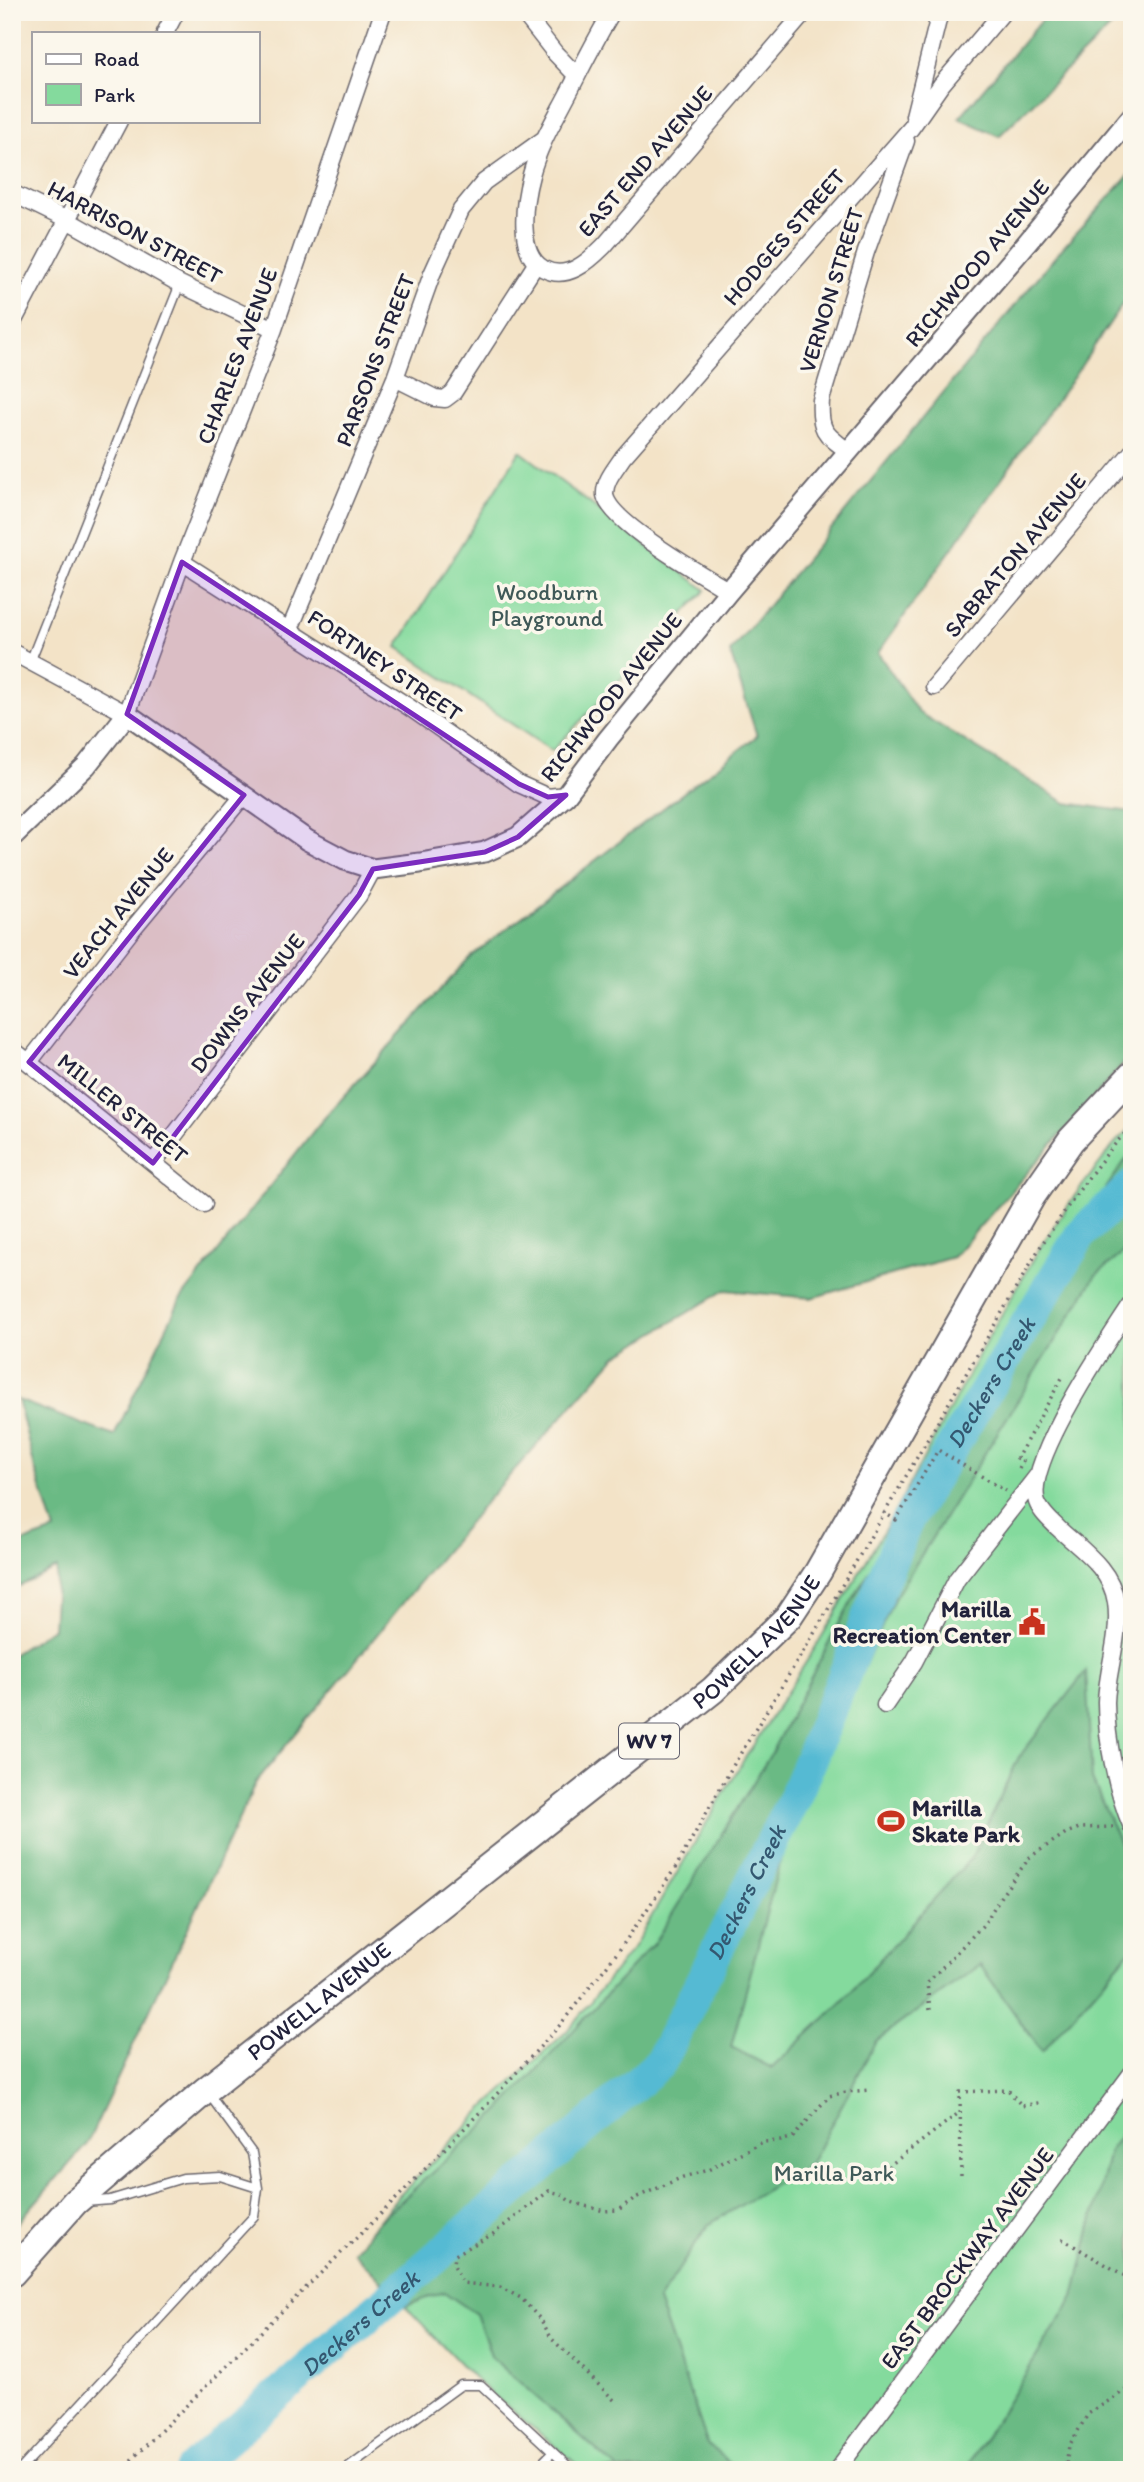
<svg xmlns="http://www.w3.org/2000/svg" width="1144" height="2482" font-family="Itim,sans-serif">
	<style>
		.green { fill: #84da9d; stroke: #537e6c; stroke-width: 2 }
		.forest { fill: #6bba84; stroke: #466e60; stroke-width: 2 }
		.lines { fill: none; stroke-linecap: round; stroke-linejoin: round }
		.river { stroke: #55bad3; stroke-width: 33 }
		.service-casing { stroke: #6b666c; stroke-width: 11 }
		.minor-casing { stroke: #6b666c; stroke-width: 19 }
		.tertiary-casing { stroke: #6b666c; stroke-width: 23 }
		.primary-casing { stroke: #6b666c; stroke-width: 30 }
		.path { stroke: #6b666c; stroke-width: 3.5; stroke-dasharray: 2 5; stroke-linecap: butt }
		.service { stroke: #fff; stroke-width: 8 }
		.minor { stroke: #fff; stroke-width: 16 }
		.tertiary { stroke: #fff; stroke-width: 19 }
		.primary { stroke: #fff; stroke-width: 26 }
		.marked { fill: #7b2cbf; fill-opacity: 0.2; stroke: #7b2cbf; stroke-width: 5; stroke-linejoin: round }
		.labels { text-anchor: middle; stroke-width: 7; stroke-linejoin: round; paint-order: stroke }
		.shield { fill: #fbf7ec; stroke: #636270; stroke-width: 2 }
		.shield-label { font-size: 21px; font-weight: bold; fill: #22223b }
		.street-label { font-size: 23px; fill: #22223b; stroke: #fbf7ec }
		.park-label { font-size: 23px; fill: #3f5958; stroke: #fbf7ec }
		.poi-label { font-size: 23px; font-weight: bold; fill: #22223b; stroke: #fbf7ec; text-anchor: end }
		.water-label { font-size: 24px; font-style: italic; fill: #345770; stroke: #fbf7ec }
	</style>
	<rect width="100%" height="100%" fill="#fbf7ec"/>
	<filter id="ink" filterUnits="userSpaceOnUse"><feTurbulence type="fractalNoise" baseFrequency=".0143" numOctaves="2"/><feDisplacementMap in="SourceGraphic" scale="14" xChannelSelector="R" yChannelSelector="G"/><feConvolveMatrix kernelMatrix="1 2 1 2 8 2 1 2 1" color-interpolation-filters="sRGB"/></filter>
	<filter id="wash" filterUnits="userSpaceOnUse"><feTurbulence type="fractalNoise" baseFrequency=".00686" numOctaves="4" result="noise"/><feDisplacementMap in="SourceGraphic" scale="28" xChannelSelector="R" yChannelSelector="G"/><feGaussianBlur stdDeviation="1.57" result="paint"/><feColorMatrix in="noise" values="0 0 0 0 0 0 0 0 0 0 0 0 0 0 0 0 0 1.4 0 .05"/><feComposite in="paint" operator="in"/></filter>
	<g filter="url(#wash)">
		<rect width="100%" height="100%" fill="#f3e3c7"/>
		<path class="green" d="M520,451L706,590L552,751L397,647Z
			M1132,1126V2470H584L481,2385L353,2252L399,2196L484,2108L567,2031L633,1948L738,1769L815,1648L892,1517L984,1345L1042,1244L1076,1194L1117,1141Z"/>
		<path class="forest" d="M1048,12H1126L999,136L959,118Z
			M1132,172V290L1077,372L878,653L918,712L1066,803L1132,812V1054L953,1257L811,1298L725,1290L616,1356L484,1504L256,1782L87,2144L12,2229V1655L53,1628L57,1568L18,1587L12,1585V1546L55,1531L35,1469L18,1400L114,1436L180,1300L319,1124L470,957L757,736L730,652L1058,253Z
			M1132,1151V1246L1096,1275L894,1599L782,1854L731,2047L772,2068L841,2003L972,1857L1019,1757L1086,1671L1092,1779L1132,1871V1952L1130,1951L1042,2052L980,1965L876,2041L811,2163L708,2225L658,2301L708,2445L738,2470H619L492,2358L476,2314L444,2292L405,2306L353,2252L378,2222L497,2113L655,1942L769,1757L842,1618L1030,1297Z
			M1132,2120V2470H965L1074,2297L1109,2151Z"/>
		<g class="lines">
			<path class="river" id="s1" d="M191,2470L660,2063L796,1794L906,1523L1081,1234L1132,1186"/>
		</g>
	</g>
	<g filter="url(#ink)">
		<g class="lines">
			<defs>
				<path id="service" d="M30,662L180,284
					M85,2202L110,2200L183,2178L220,2176L258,2188
					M20,2470L254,2216L258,2188L252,2153L208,2093
					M344,2470L461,2385H481L572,2470
					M535,2470L553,2452"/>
				<path id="minor" d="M523,12L555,53L577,76
					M612,12C596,38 583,65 569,92C555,119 539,145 531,175C524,201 516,254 544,269C567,281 588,262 604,246L805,12
					M165,33L176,12
					M914,116L940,12
					M12,193L67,220L180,284L274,329
					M12,324L119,121
					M395,378L435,398L445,399L453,393L536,264
					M849,452C825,434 819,431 821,400L866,252L906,141
					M182,562L409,707L519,784L548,797L566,795
					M729,591C704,576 609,522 605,495C604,481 616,468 623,457L911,128L941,85L1003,12
					M290,629L395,378L432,274L461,210L484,182L544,139
					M12,652L127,714L182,562L274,329L383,12
					M934,687L1132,452
					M12,1049L204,1204
					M29,1062L131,931L244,795
					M153,1163L359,895L373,869
					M1132,1304C1108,1340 1029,1457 1036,1498C1038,1510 1050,1520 1058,1528C1080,1549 1111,1568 1116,1602C1121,1636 1107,1669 1106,1702C1106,1739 1117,1794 1132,1827
					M885,1705L914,1662L957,1579L1037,1476
					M837,2470L1132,2073"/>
				<path id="tertiary" d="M12,837L86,766L127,714L307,840L345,860L373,869L420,863L485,852L518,837L566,795L608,739L729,591L1026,244L1132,116"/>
				<g id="primary">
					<path id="s2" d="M12,2273L75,2202L206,2090L713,1690L789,1616L818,1572L1032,1196L1071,1140L1132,1075"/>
				</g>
			</defs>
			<use href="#service" class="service-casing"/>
			<use href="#minor" class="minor-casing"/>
			<use href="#tertiary" class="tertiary-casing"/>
			<use href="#primary" class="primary-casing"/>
			<path class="path" d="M1019,1469L1023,1461L1017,1458L1062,1378L1065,1380
				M883,1512L896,1520L938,1450L1006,1491
				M930,2010L927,1983L985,1923L1001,1896L1030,1857L1066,1833L1079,1828L1113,1827
				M854,2172L885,2169L960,2112
				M961,2176L960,2092L1008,2090L1022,2106L1043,2102
				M1062,2239L1132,2280
				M614,2400L552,2339L541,2320L521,2298L500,2287L462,2283L454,2265L455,2255L493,2234L549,2191L561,2194L571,2202L604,2211L618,2210L635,2198L683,2177L708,2170L762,2142L781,2141L793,2137L829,2096L846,2092L869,2090
				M121,2470L399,2196L484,2108L560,2025L620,1949L676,1867L731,1769L809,1642L1042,1244C1070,1204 1097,1161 1132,1126
				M1065,2470L1069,2446L1088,2414L1132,2386"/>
			<use href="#service" class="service"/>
			<use href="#minor" class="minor"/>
			<use href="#tertiary" class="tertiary"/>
			<use href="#primary" class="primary"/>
		</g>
	</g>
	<path class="marked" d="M182,562L519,784L548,797L566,795L518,837L485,852L373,869L359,895L153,1163L29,1062L244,795L127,714Z"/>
	<defs>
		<symbol id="civic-bare" viewBox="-9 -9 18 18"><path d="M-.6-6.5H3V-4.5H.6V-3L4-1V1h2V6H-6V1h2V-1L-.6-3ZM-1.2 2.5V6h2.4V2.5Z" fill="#c8321e" stroke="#fbf7ec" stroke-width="2.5" paint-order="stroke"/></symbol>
		<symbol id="stadium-bare" viewBox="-9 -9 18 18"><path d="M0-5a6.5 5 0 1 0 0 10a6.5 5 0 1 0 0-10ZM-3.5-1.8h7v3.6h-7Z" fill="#c8321e" stroke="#fbf7ec" stroke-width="2.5" paint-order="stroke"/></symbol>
	</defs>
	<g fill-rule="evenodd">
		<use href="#civic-bare" x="1013" y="1603" width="38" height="38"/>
		<use href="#stadium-bare" x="872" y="1802" width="38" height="38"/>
	</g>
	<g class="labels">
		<rect class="shield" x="619" y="1723.5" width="60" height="35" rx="5"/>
		<g class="shield-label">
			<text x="649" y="1748">WV 7</text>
		</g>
		<g class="street-label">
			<text transform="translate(645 161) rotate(-49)" y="8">EAST END AVENUE</text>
			<text transform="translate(135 232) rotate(28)" y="8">HARRISON STREET</text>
			<text transform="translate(784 237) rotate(-49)" y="8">HODGES STREET</text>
			<text transform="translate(977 263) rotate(-50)" y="8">RICHWOOD AVENUE</text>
			<text transform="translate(831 290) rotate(-73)" y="8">VERNON STREET</text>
			<text transform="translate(237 356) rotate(-69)" y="8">CHARLES AVENUE</text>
			<text transform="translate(375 360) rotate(-69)" y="8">PARSONS STREET</text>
			<text transform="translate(1015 555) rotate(-50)" y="8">SABRATON AVENUE</text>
			<text transform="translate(385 665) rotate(34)" y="8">FORTNEY STREET</text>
			<text transform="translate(611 697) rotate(-51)" y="8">RICHWOOD AVENUE</text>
			<text transform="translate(118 913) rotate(-51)" y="8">VEACH AVENUE</text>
			<text transform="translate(247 1003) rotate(-52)" y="8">DOWNS AVENUE</text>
			<text transform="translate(123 1108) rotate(39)" y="8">MILLER STREET</text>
			<text dy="8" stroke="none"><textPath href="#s2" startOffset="978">POWELL AVENUE</textPath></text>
			<text dy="8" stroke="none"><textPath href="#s2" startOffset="411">POWELL AVENUE</textPath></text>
			<text transform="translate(967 2258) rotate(-53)" y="8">EAST BROCKWAY AVENUE</text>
		</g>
		<g class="park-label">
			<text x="547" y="600">Woodburn<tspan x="547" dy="26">Playground</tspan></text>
			<text x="834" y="2181">Marilla Park</text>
		</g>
		<g class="poi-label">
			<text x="1011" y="1617">Marilla<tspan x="1011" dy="26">Recreation Center</tspan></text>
			<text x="912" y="1816" text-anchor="start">Marilla<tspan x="912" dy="26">Skate Park</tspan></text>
		</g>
		<g class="water-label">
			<text dy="8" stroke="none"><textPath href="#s1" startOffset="1379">Deckers Creek</textPath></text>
			<text dy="8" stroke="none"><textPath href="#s1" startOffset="812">Deckers Creek</textPath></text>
			<text dy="8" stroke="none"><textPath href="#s1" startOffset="224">Deckers Creek</textPath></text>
		</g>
	</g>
	<rect width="1144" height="2482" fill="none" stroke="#fbf7ec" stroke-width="42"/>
	<rect x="32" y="32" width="228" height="91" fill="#fbf7ec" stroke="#a4a2a5" stroke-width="2"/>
	<rect x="46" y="54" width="35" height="10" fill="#ffffff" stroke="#a4a2a5" stroke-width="2"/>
	<text x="94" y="66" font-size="21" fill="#22223b">Road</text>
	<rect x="46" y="84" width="35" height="21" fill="#84da9d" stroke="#a4a2a5" stroke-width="2"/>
	<text x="94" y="102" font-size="21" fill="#22223b">Park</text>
</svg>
